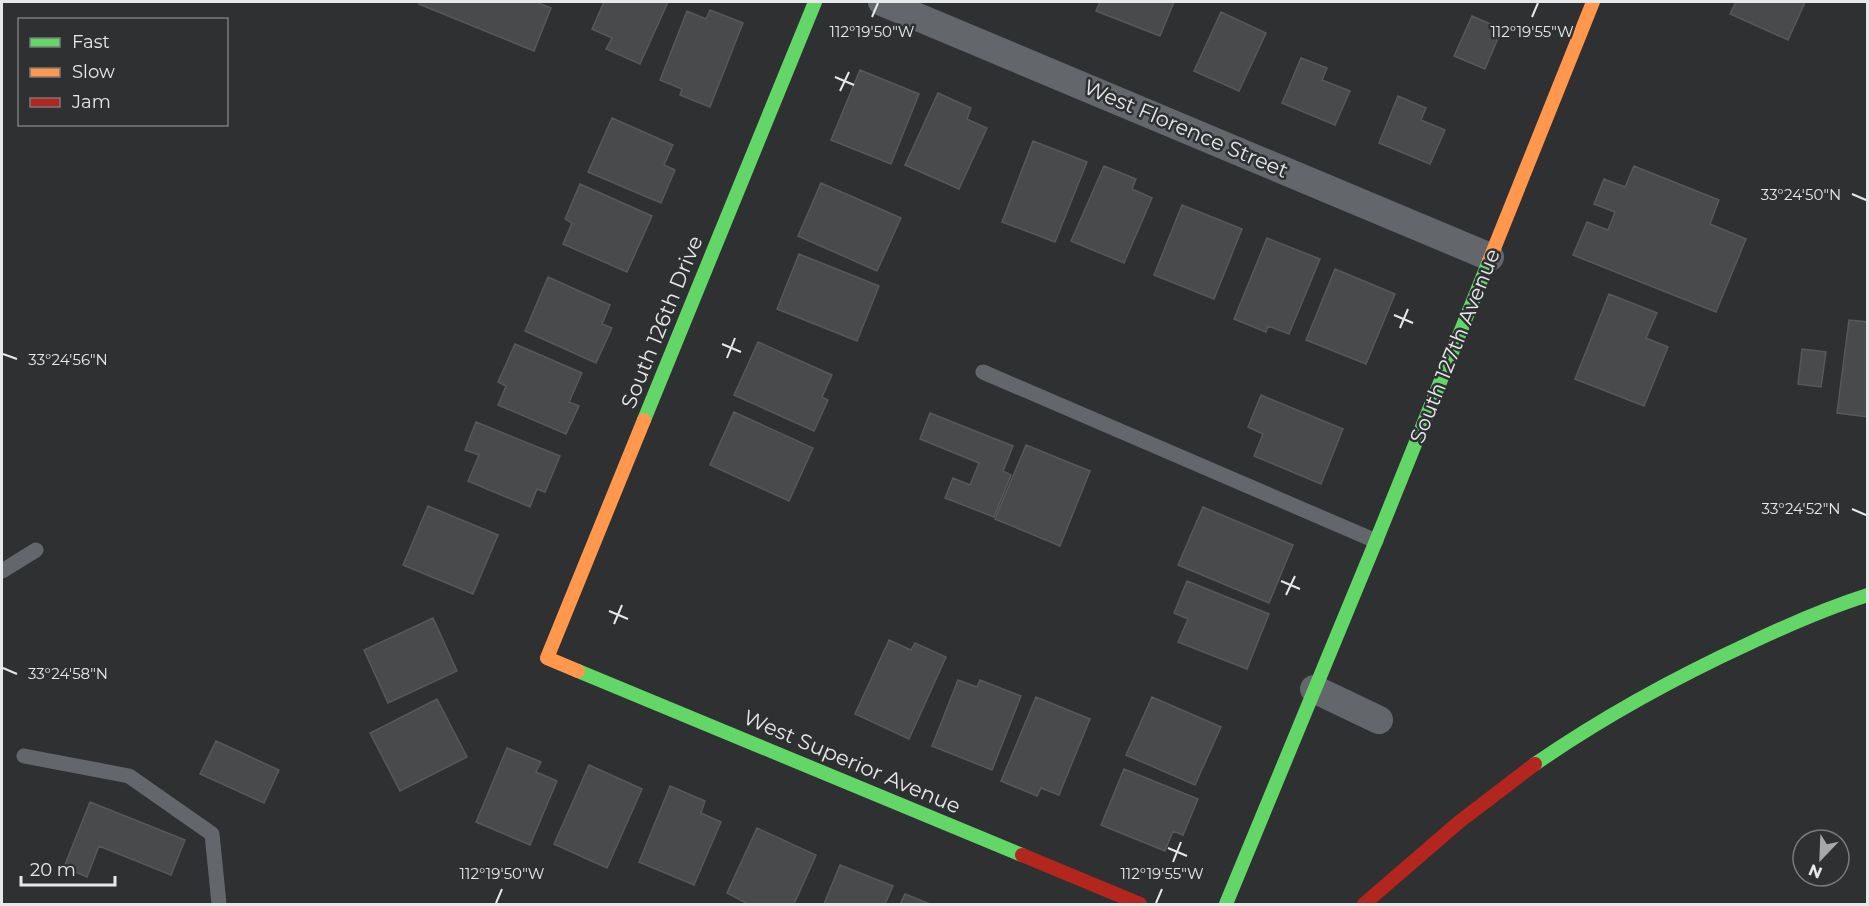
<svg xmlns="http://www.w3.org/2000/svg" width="1869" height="906" font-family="Montserrat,sans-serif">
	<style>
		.building { fill: #494a4b; stroke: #585859; stroke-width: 1.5 }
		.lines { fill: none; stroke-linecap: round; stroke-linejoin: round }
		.lane { stroke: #63676c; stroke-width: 15 }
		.street { stroke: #63676c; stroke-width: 28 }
		.fast { stroke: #63d668; stroke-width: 14 }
		.slow { stroke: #ff974d; stroke-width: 14 }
		.jam { stroke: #b3261e; stroke-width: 14 }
		.ticks { fill: none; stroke: #e7e8e9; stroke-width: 2 }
		.labels { text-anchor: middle; stroke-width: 5; stroke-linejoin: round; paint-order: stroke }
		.street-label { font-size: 21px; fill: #e7e8e9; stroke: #2e3032 }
		.ticks-label { font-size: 15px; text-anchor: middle; fill: #e7e8e9; stroke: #2e3032; stroke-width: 5; stroke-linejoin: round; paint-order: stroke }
	</style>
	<rect width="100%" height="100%" fill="#2f3031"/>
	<path class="building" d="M420,2H536L551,8L534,51L419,4Z
		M604,2H668L640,64L606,49L612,38L592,29Z
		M1100,2H1174L1160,36L1096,11Z
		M1736,2H1805L1788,40L1730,14Z
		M710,10L743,23L710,107L680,95L682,89L660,80L687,11L706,19Z
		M1221,12L1266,33L1239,91L1194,71Z
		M1472,16L1502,29L1485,69L1454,56Z
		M1301,58L1327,68L1322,80L1350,91L1335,125L1282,103Z
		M860,70L919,94L891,164L831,140Z
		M938,93L971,108L967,119L987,128L959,189L905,165Z
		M1398,96L1426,108L1421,120L1445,130L1430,164L1379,143Z
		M612,118L673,145L664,165L675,170L661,203L588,172Z
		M1033,141L1087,162L1055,242L1002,222Z
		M1104,166L1136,179L1132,189L1152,198L1124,263L1071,241Z
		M1634,166L1719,200L1710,224L1746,239L1716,312L1573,255L1587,222L1608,230L1615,212L1594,204L1604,179L1625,187Z
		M821,183L901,218L877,271L798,236Z
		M580,184L652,216L627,272L563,244L572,223L565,219Z
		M1182,205L1242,229L1214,299L1154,275Z
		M1267,238L1320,259L1289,334L1268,326L1266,332L1234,319Z
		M799,254L879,286L857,341L777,309Z
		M1335,269L1395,294L1366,364L1306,340Z
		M548,277L610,305L602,324L612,328L596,363L525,331Z
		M1609,294L1657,313L1646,338L1668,347L1644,406L1575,379Z
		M1849,320L1868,322V417L1837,413Z
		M758,342L832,375L822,397L828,400L814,431L734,395Z
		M515,344L582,373L569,402L579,406L566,434L498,405L506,386L498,382Z
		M1802,349L1826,352L1821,387L1798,384Z
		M1261,395L1343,429L1321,484L1254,456L1263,434L1248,427Z
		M734,412L813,448L789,501L710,465Z
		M930,413L1013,446L1003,471L1011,475L994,517L945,498L953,478L970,485L979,463L920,439Z
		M476,422L560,456L545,492L537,489L530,507L468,481L479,455L465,450Z
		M1026,445L1090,471L1060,546L995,519Z
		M428,506L498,535L473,594L403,565Z
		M1203,507L1293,545L1269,603L1178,565Z
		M1187,581L1269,614L1247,669L1178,642L1188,619L1174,613Z
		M433,618L457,671L388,703L364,650Z
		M889,640L911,650L915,643L946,657L909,739L855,714Z
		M958,680L977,687L980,680L1021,696L992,770L932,746Z
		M1036,697L1090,719L1059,795L1041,788L1037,796L1001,781Z
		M1152,697L1221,727L1195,785L1126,755Z
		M437,699L467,757L400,791L370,733Z
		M216,741L279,770L264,803L200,774Z
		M507,748L541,762L536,772L557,781L530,845L476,822Z
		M589,765L642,789L607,868L554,844Z
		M1124,769L1198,799L1183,835L1173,831L1165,851L1101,825Z
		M670,786L705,801L701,813L721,822L694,885L639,862Z
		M90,802L185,840L171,875L99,846L87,877L64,867Z
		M757,828L816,855L794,904H748L727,893Z
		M840,865L893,886L885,904H824Z
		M905,894L930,904H900Z"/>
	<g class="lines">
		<path class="lane" d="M983,372L1376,541
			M2,571L36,550
			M24,756L129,776L212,834L219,904"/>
		<path class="street" d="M882,2L1490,257
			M1314,689L1379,720"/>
		<path class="fast" d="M644,420L815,2
			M578,671L1022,855
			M1535,764C1603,717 1674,678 1750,643C1788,625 1827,608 1868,595
			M1226,904L1376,541L1489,261"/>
		<path class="slow" d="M1489,261L1593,2
			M578,671L547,658L644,420"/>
		<path class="jam" d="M1022,855L1140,904
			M1364,904L1459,822L1535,764"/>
	</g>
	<path class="ticks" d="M872,17L878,3M1532,17L1538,3M835,77L854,85M840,91L849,72M1852,194L1866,200M1394,315L1413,323M1400,328L1408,309M722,344L741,352M3,354L17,359M727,358L735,338M1852,509L1866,515M1281,581L1300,589M1286,595L1295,576M609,611L628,619M614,624L622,605M3,668L17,674M1168,848L1187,856M1173,862L1181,842M496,903L502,889M1156,903L1162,889"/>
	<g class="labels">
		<g class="street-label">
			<text transform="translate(1186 129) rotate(23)" y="7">West Florence Street</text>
			<text transform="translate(662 322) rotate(-68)" y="7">South 126th Drive</text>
			<text transform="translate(1455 346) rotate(-68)" y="7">South 127th Avenue</text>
			<text transform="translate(852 762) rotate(23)" y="7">West Superior Avenue</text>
		</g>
	</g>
	<g class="ticks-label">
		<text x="872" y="37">112°19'50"W</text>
		<text x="1532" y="37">112°19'55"W</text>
		<text x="1801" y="200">33°24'50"N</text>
		<text x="68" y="365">33°24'56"N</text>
		<text x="1801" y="514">33°24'52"N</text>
		<text x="68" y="679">33°24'58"N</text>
		<text x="502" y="879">112°19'50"W</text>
		<text x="1162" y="879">112°19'55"W</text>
	</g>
	<rect width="1869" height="906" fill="none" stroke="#e7e8e9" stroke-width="6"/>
	<rect x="18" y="18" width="210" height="108" fill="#2e3032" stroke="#787a7b" stroke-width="1.5"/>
	<rect x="30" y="38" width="30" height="9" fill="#63d668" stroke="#787a7b" stroke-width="1.5"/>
	<text x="72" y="48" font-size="18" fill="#e7e8e9">Fast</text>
	<rect x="30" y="68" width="30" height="9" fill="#ff974d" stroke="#787a7b" stroke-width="1.5"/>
	<text x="72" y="78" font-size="18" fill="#e7e8e9">Slow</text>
	<rect x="30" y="98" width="30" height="9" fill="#b3261e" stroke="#787a7b" stroke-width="1.5"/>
	<text x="72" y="108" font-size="18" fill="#e7e8e9">Jam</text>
	<g transform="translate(1821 858) rotate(203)"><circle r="28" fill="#2e3032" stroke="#787a7b" stroke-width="1.5"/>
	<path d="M0-4.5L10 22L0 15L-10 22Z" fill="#a7a8a9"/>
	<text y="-9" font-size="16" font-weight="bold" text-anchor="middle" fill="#e7e8e9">N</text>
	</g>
	<path d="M21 876v9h94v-9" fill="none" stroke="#e7e8e9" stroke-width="3"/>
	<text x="30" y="876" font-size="18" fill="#e7e8e9" stroke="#2e3032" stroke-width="4.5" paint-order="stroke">20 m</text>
</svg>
